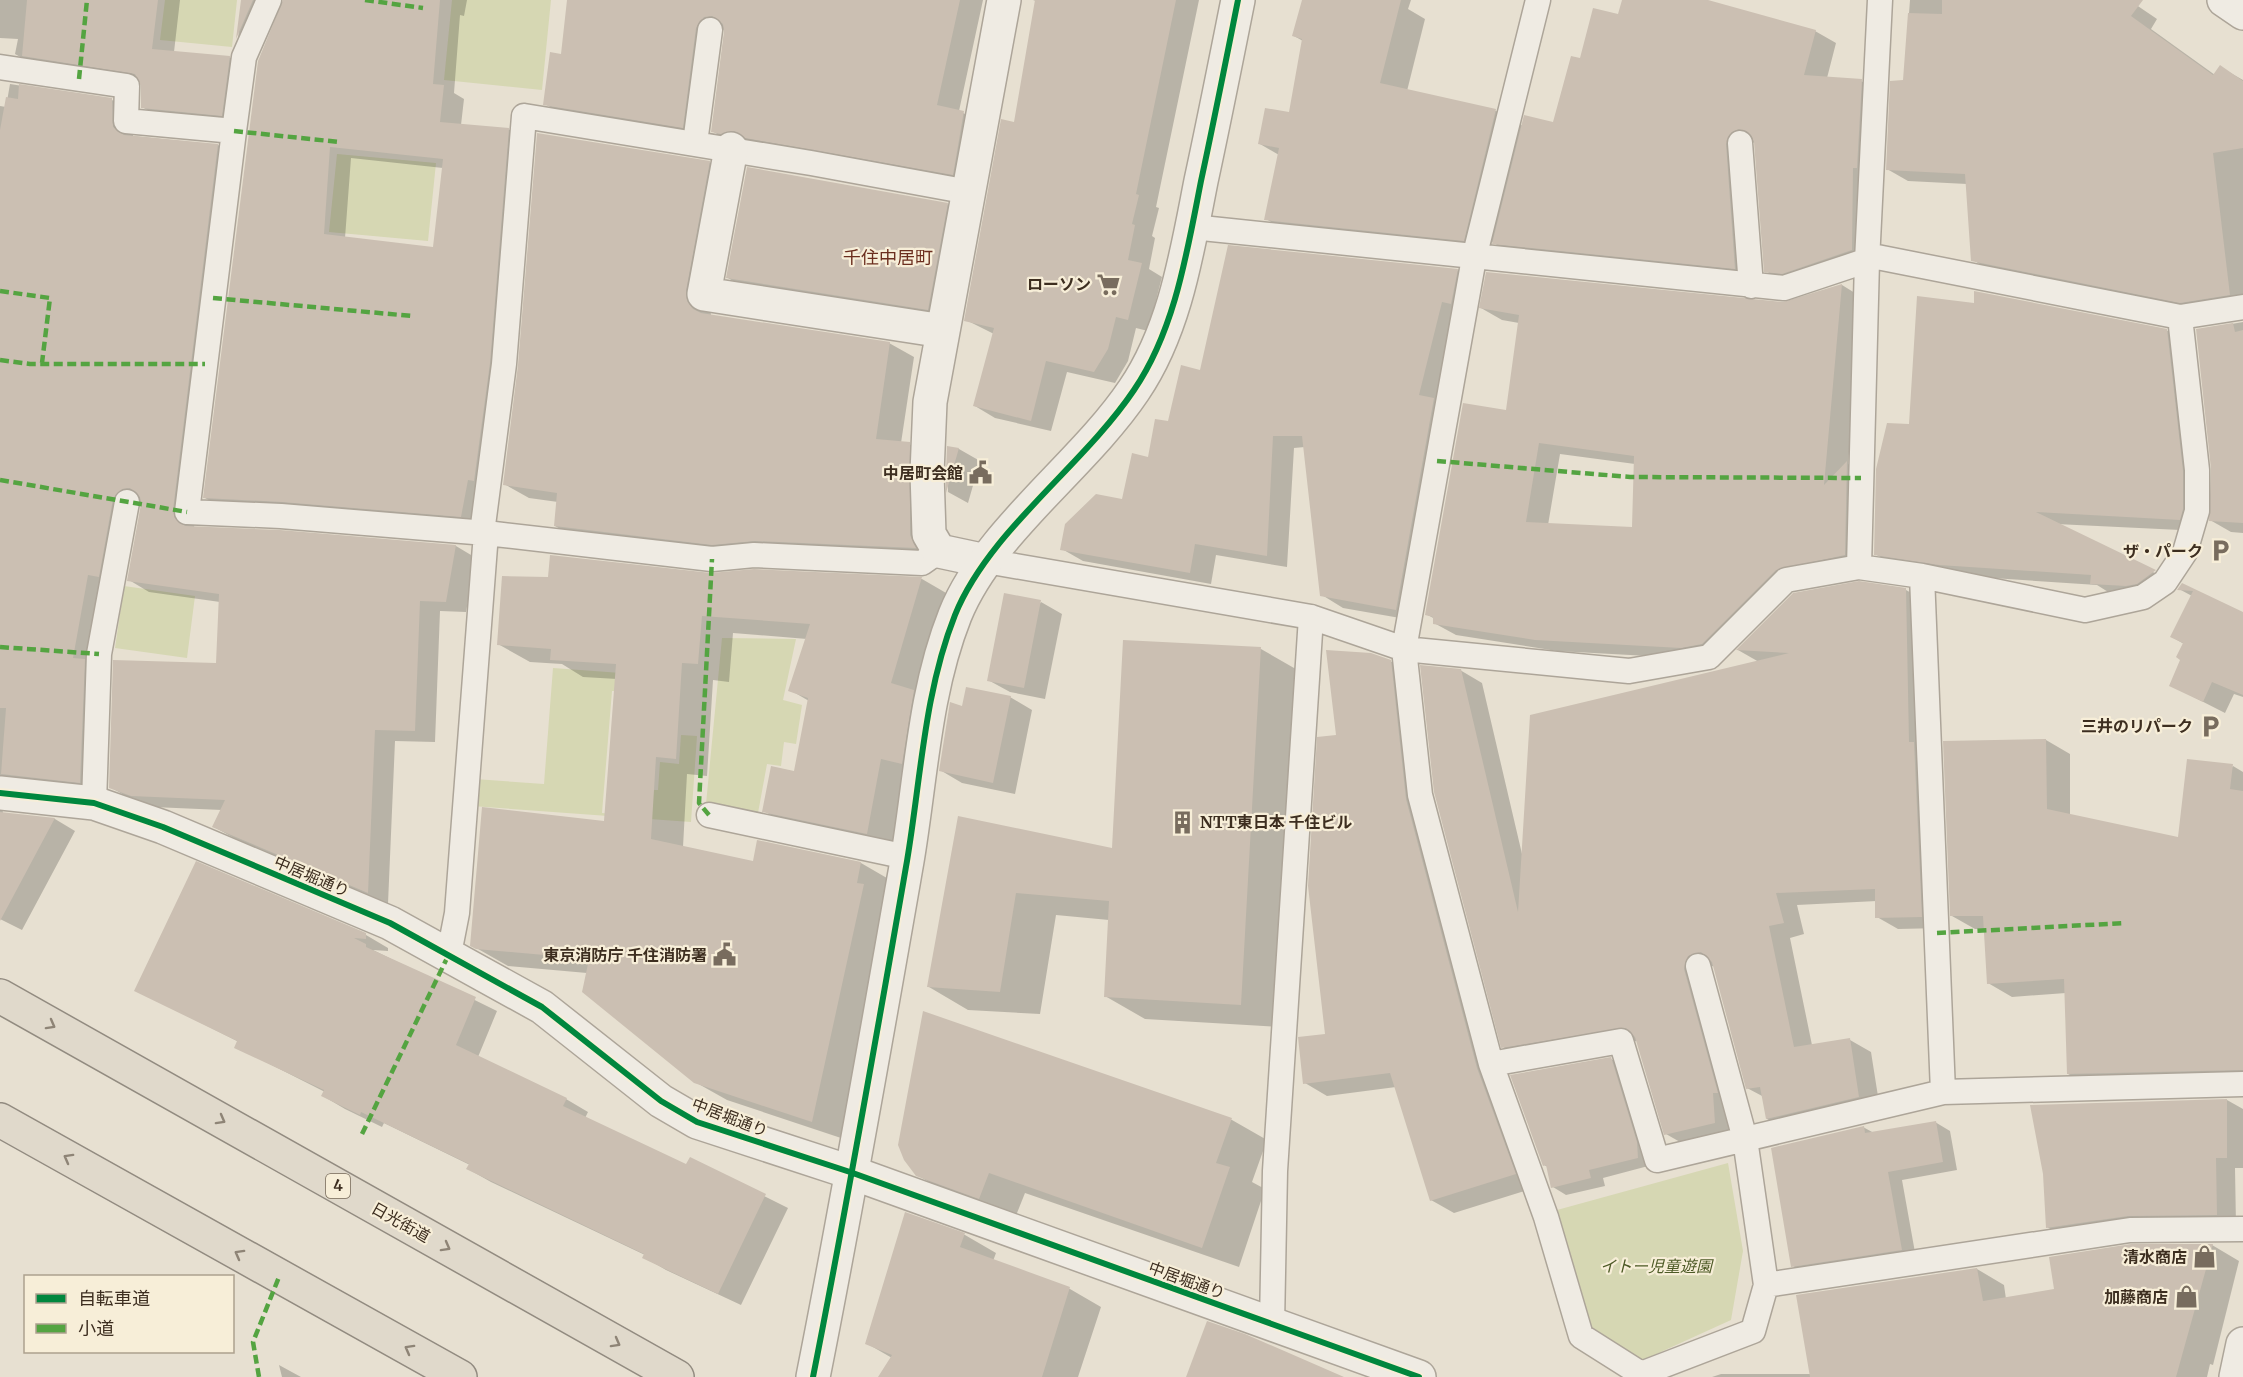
<svg xmlns="http://www.w3.org/2000/svg" width="2243" height="1377" font-family="Merriweather,'Noto Sans JP',serif">
	<style>
		.green { fill: #d6d7b3 }
		.shadow { fill: #0003; fill-rule: evenodd }
		.building { fill: #cbbfb2; fill-rule: evenodd }
		.lines { fill: none; stroke-linecap: round; stroke-linejoin: round }
		.service-casing { stroke: #ada599; stroke-width: 27 }
		.minor-casing { stroke: #ada599; stroke-width: 36 }
		.tertiary-casing { stroke: #ada599; stroke-width: 36 }
		.trunk-casing { stroke: #928b80; stroke-width: 36 }
		.service { stroke: #efebe3; stroke-width: 24 }
		.minor { stroke: #efebe3; stroke-width: 33 }
		.tertiary { stroke: #efebe3; stroke-width: 33 }
		.trunk { stroke: #e0d9cb; stroke-width: 33 }
		.quiet { stroke: #54a441; stroke-width: 4.5; stroke-dasharray: 9 4.5; stroke-linecap: butt }
		.cycleway-casing { stroke: #f7eed8; stroke-width: 10 }
		.cycleway { stroke: #00873e; stroke-width: 6 }
		.oneway { stroke: #8e8476 }
		.labels { text-anchor: middle; stroke-width: 4.5; stroke-linejoin: round; paint-order: stroke }
		.shield { fill: #f7eed8; stroke: #756857; stroke-width: 1.5 }
		.shield-label { font-size: 15px; font-weight: bold; fill: #3d2e20 }
		.poi-label { font-size: 16px; font-weight: bold; fill: #3d2e20; stroke: #f7eed8; text-anchor: end }
		.street-label { font-size: 16px; fill: #3d2e20; stroke: #f7eed8 }
		.park-label { font-size: 16px; font-style: italic; fill: #4d5a26; stroke: #f7eed8 }
		.neighbourhood-label { font-size: 18px; fill: #6b2e1e; stroke: #f7eed8 }
	</style>
	<rect width="100%" height="100%" fill="#e7e0d1"/>
	<path class="green" d="M165,0H237L232,47L160,40Z
		M452,0H551L542,90L444,80Z
		M337,154L436,163L428,241L329,232Z
		M124,586L195,596L187,658L115,648Z
		M722,638L796,639L783,700L802,705L796,744L784,742L781,766L767,764L758,813L706,804Z
		M553,668L621,673L620,691H612L602,813L640,816L641,790H658L660,762L679,764L681,735L697,736L691,822L472,806L475,779L544,784Z
		M1728,1163L1743,1251L1731,1320L1641,1361L1589,1332L1557,1210Z"/>
	<path class="shadow" d="M0,0H180L174,52L229,57L250,69L242,126L163,119L142,107V82L36,66L15,54L18,39L0,38Z
		M242,0H281L257,50L238,39Z
		M284,0H467L464,16L460,15L454,93L464,99L461,125L508,129L529,141L482,528L225,509L205,498ZM351,158L443,168L435,248L345,238Z
		M569,0H983L959,111L985,124L973,185L768,149L755,142L743,145L733,143L712,131L725,28L716,39L703,138L566,116L545,104L562,55Z
		M1033,0H1199L1156,207L1159,208L1152,236L1155,238L1149,269L1162,277L1148,331L1136,328L1128,361L1115,383L1067,372L1051,431L995,418L975,406L994,334L966,320L1015,123L1036,1Z
		M1304,0H1411L1408,9L1425,19L1407,91L1496,111L1523,126L1554,124L1581,60L1619,16L1624,0H1704L1815,31L1836,43L1827,78L1861,81L1882,93L1872,262L1787,283L1766,271L1756,142L1752,143L1746,157L1756,280L1515,255L1492,242L1489,254L1291,234L1266,219L1279,155L1260,144L1290,114L1303,41L1294,36Z
		M1910,0H2129L2157,19L2151,29L2215,75L2220,67L2243,80V307L2202,313L1993,272L1973,260L1967,184L1908,181L1887,169L1904,81Z
		M10,84L112,100L132,112L133,136L218,145L238,157L194,528L456,546L476,558L466,612L440,611L435,742L395,741L388,904L234,838L214,827L222,810L153,807L131,799L110,787L217,665L220,602L149,592L129,580L143,500L133,511L109,586L101,794L2,803L3,814L55,819L75,831L22,930L0,919V106L6,107Z
		M709,162L734,176L710,305L711,316L889,343L914,357L901,443L909,444L934,458L939,562L579,540L555,526L558,502L529,498L504,484Z
		M947,204L958,210L938,315L738,284L728,278Z
		M1457,270L1478,282L1417,621L1343,608L1322,595L1305,447L1294,448L1287,567L1216,555L1211,584L1083,561L1062,549L1123,500L1170,423Z
		M1842,285L1863,298L1848,464L1868,475L1866,567L1798,581L1703,659L1557,651L1456,635L1434,623L1435,619L1426,614L1507,411L1519,323L1502,320L1481,308L1783,304ZM1560,454L1635,464L1633,528L1548,525Z
		M2243,322V533L2231,532L2210,520L2213,469L2197,330Z
		M2166,330L2188,343L2201,531L2056,524L2175,583L2113,595L2097,585L1962,576L1897,566L1875,554L1910,426Z
		M948,448L959,449L980,461L968,503L948,492Z
		M711,575L922,579L953,597L898,851L795,829L764,811L795,772L809,701L790,690L807,639L733,633L729,682L713,680L707,776L687,774L683,847L754,862L758,842L861,863L892,881L844,1139L727,1100L695,1082L587,973L508,966L471,945L606,822L617,679L583,677L562,664L530,662L498,644L549,578Z
		M2182,585L2243,613V697L2234,694L2225,713L2170,685L2182,659L2184,644L2172,637L2192,596L2179,589Z
		M1906,590L1927,602L1942,928L1898,929L1877,917V901L1797,905L1804,934L1790,938L1812,1045L1850,1040L1871,1052L1880,1109L1788,1131L1767,1119L1764,1097L1747,1088L1714,966L1709,967L1736,1135L1687,1146L1666,1134L1637,1041L1524,1059L1503,1047L1460,670L1482,683L1522,854L1759,662L1738,650Z
		M1041,602L1062,614L1045,699L1010,692L988,680Z
		M1124,642L1261,649L1301,672L1281,1027L1145,1019L1105,996L1109,920L1056,915L1040,1014L968,1010L929,987L960,818L1113,850Z
		M1390,661L1413,674L1428,812L1537,1187L1454,1213L1431,1200L1396,1087L1327,1096L1305,1083L1327,1035L1338,736Z
		M1010,697L1032,710L1015,794L962,783L940,770L963,708Z
		M2046,740L2070,754V815L2180,839L2233,766L2243,772V1084L2092,1087L2068,1074L2066,993L2012,997L1988,983L1985,929H1975L1952,916Z
		M366,935L388,948V951L373,950L497,1011L478,1057L566,1099L588,1112L585,1118L687,1166L690,1159L788,1208L741,1305L666,1270L644,1257L645,1255L491,1182L468,1169L470,1165L384,1123L382,1127L345,1109L323,1096L325,1092L236,1047L239,1042L136,990Z
		M924,1013L1232,1120L1267,1140L1252,1182L1265,1189L1239,1267L1025,1193L1015,1218L953,1196L917,1175Z
		M1611,1059L1625,1067L1652,1165L1603,1178L1605,1186L1566,1195L1553,1187L1548,1167L1544,1165Z
		M2227,1100L2243,1109V1168H2235L2236,1226L2067,1239L2047,1227Z
		M1935,1122L1950,1131L1957,1170L1902,1180L1916,1258L1807,1274L1793,1266L1863,1127L1874,1133Z
		M906,1214L965,1235L996,1253L993,1261L1070,1289L1101,1307L1078,1377H880L892,1358L866,1343Z
		M2212,1245L2239,1261L2213,1365L2210,1364L2207,1377H1712L1721,1374H1811L1977,1269L2004,1285L2006,1299L2056,1290Z
		M279,1365L301,1377H282Z"/>
	<path class="building" d="M27,0H158L152,49L230,56L222,116L141,108V86L135,74L22,56Z
		M241,0H253L236,39Z
		M283,0H440L433,84L444,85L440,122L509,128L490,363L474,481L468,480L461,517L282,502L203,498L258,61ZM330,147L443,159L433,247L324,234Z
		M567,0H960L937,105L964,111L953,175L745,138L734,131L721,134L711,132L724,32L723,24L712,16L704,17L696,28L683,128L543,105L550,52L561,54Z
		M1035,0H1176L1136,194L1139,195L1132,224L1135,225L1128,260L1142,263L1128,320L1116,317L1108,349L1094,372L1046,361L1031,421L973,406L994,328L964,321L1001,119L1014,122Z
		M1302,0H1401L1380,83L1496,109L1464,241L1264,220L1279,148L1258,144L1265,108L1289,112L1302,39L1292,36Z
		M1622,0H1708L1816,30L1804,75L1862,79L1857,168H1853L1852,250L1782,274L1764,272L1754,142L1751,135L1739,129L1732,132L1726,144L1735,269L1492,244L1524,115L1553,122L1571,56L1580,58L1593,8L1618,14Z
		M1942,0H2143L2131,16L2213,75L2220,65L2243,81V148L2213,153L2230,295L2180,303L1971,261L1965,174L1886,170L1890,81L1903,80L1908,13L1942,14Z
		M19,84L112,98L113,127L124,135L218,144L173,510L179,523L186,526L280,530L456,545L446,602L420,601L415,731L375,730L368,893L212,827L225,800L131,796L109,788L113,660L216,663L219,594L127,581L141,504L140,497L130,488L122,489L113,499L99,577L88,575L73,658L85,659L80,783L1,774L6,708H0V130L6,97L18,99Z
		M537,133L710,161L686,291L687,301L693,309L701,313L890,342L876,439L910,442V535L916,548L755,541L712,545L554,526L557,493L503,485L518,365Z
		M747,167L948,203L928,310L726,278Z
		M1228,245L1458,269L1451,304L1442,302L1419,395L1434,398L1396,610L1320,596L1302,436H1273L1267,556L1195,544L1190,573L1060,550L1065,524L1096,494L1122,499L1132,453L1148,457L1155,419L1168,421L1181,365L1200,370Z
		M1486,272L1783,302L1842,284L1824,485L1847,461L1845,555L1776,570L1702,644L1681,648L1535,640L1433,624V617L1425,615L1463,403L1506,410L1519,315L1479,308ZM1539,443L1634,456L1632,527L1526,522Z
		M1974,291L2167,329L2183,471V509L2180,520L2036,512L2156,570L2137,584L2126,586L2090,584L2091,575L1939,565L1874,555L1876,469L1887,423L1909,424L1917,296L1974,303Z
		M2233,323L2235,332L2243,330V523L2209,521L2211,469L2196,329Z
		M947,446L959,448L946,493V473Z
		M550,555L711,573L754,569L922,577L891,683L914,690L902,764L881,759L867,834L762,812L771,766L794,771L808,698L788,691L810,624L702,616L698,664L682,663L676,759L656,757L651,839L753,861L757,840L861,862L857,883L864,884L812,1122L694,1083L582,992L589,959L476,949L470,946L482,807L604,821L616,664L550,660L551,649L497,645L502,576L548,577Z
		M1859,581L1906,588L1909,742H1914L1922,917L1875,918V889L1776,893L1784,923L1769,926L1794,1047L1850,1038L1859,1097L1766,1119L1760,1087L1746,1089L1712,962L1701,952L1688,956L1684,969L1718,1093H1713L1715,1123L1664,1135L1635,1037L1626,1028L1501,1048L1434,792L1420,665L1461,669L1518,912L1530,715L1789,653L1736,650L1793,593Z
		M2182,583L2243,612V695L2212,682L2203,702L2169,686L2180,660L2176,657L2183,643L2170,637L2193,591L2177,590Z
		M1004,593L1041,600L1024,688L987,681Z
		M1123,640L1261,647L1241,1005L1104,997L1109,901L1016,893L1000,992L927,987L958,816L1112,848Z
		M1326,650L1371,653L1391,660L1406,799L1477,1068L1516,1174L1430,1201L1390,1073L1303,1084L1298,1037L1325,1034L1308,886L1317,737L1336,735Z
		M966,687L1011,696L993,783L939,771L950,702L962,706Z
		M2046,739L2047,809L2178,837L2187,759L2233,764L2230,789L2243,791V1070L2067,1074L2064,979L1987,984L1983,916H1950L1943,741Z
		M0,812L55,818L0,921Z
		M196,861L366,933V939L354,938L366,944V947L476,997L456,1045L567,1098L563,1106L686,1164L690,1157L766,1194L718,1294L642,1258L644,1254L466,1169L469,1164L361,1112L360,1115L321,1096L324,1090L234,1048L237,1041L134,991Z
		M923,1011L1232,1118L1216,1163L1230,1167L1202,1248L989,1173L979,1199L916,1176L904,1160L898,1145Z
		M1611,1057L1637,1142L1638,1158L1589,1170L1591,1178L1551,1188L1546,1165L1543,1166L1510,1075Z
		M2227,1099V1158H2216L2217,1215L2128,1216L2046,1228L2043,1174L2030,1105Z
		M1936,1121L1943,1162L1888,1172L1902,1250L1791,1267L1771,1148L1864,1126L1865,1133Z
		M905,1212L965,1233L960,1247L1070,1287L1042,1377H878L892,1355L865,1344Z
		M2131,1244H2213L2176,1377H1810L1796,1295L1977,1268L1983,1301L2054,1289L2049,1257Z
		M1207,1321L1245,1334L1344,1377H1186Z"/>
	<g class="lines">
		<defs>
			<path id="service" d="M1538,0L1474,258L1404,649L1420,795L1491,1064L1546,1217L1581,1336L1641,1374L1753,1331L1766,1285L2130,1230L2243,1229
				M0,67L127,86L126,121L234,131L187,512L281,516L486,533L712,559L754,555L922,563L939,551
				M234,131L244,57L269,0
				M695,143L710,30
				M1740,143L1751,286
				M2180,317L2243,307
				M482,533L504,364L524,116L811,163L969,192
				M986,561L1311,617L1404,649L1629,671L1709,657L1786,580L1859,567L1922,576L2085,610L2143,597L2165,582L2185,552L2197,511V470L2180,317L1877,257L1784,288L1192,227
				M1859,567L1867,261L1880,0
				M1922,576L1943,1092
				M94,803L99,654L127,502
				M709,815L907,857
				M449,954L457,913L486,533
				M1698,966L1745,1139L1766,1285
				M1491,1064L1621,1041L1657,1160L1943,1092L2243,1084
				M1272,1324L1275,1171L1311,617"/>
			<path id="minor" d="M731,149L704,294L943,331
				M986,561L939,551L929,534L927,473L930,402L1004,0
				M0,793L94,803L163,827L390,923L542,1007L661,1101L697,1122L850,1172L1419,1377"/>
			<path id="tertiary" d="M2224,0L2243,13
				M813,1377C847,1206 877,1033 907,861C921,778 924,693 955,615C989,531 1083,466 1134,390C1175,330 1187,252 1201,181C1214,121 1226,60 1238,0
				M2236,1377L2243,1344"/>
			<path id="trunk" d="M0,996L677,1377
				M0,1120L460,1377"/>
		</defs>
		<use href="#service" class="service-casing"/>
		<use href="#minor" class="minor-casing"/>
		<use href="#tertiary" class="tertiary-casing"/>
		<use href="#trunk" class="trunk-casing"/>
		<use href="#service" class="service"/>
		<use href="#minor" class="minor"/>
		<use href="#tertiary" class="tertiary"/>
		<use href="#trunk" class="trunk"/>
		<path class="quiet" d="M365,0L423,8
			M79,79L87,0
			M234,131L339,142
			M0,291L50,298L42,363
			M213,298L412,316
			M0,360L30,364H205
			M1437,461L1630,477L1861,478
			M0,480L187,512
			M0,647L99,654
			M709,815L699,803L712,559
			M1937,933L2125,923
			M362,1134L449,954
			M259,1377L253,1342L279,1277"/>
		<defs>
			<path id="cycleway" d="M0,793L94,803L163,827L390,923L542,1007L661,1101L697,1122L850,1172L1419,1377
				M813,1377C847,1206 877,1033 907,861C921,778 924,693 955,615C989,531 1083,466 1134,390C1175,330 1187,252 1201,181C1214,121 1226,60 1238,0"/>
		</defs>
		<use href="#cycleway" class="cycleway-casing"/>
		<use href="#cycleway" class="cycleway"/>
	</g>
	<defs><path id="oneway-chevron" d="M-2-3.5L2.5 0L-2 3.5" fill="none" stroke-width="1.6" stroke-linecap="round" stroke-linejoin="round" transform="scale(1.5)"/></defs>
	<g class="oneway">
		<use href="#oneway-chevron" transform="translate(51 1025) rotate(29)"/>
		<use href="#oneway-chevron" transform="translate(221 1120) rotate(29)"/>
		<use href="#oneway-chevron" transform="translate(68 1158) rotate(-151)"/>
		<use href="#oneway-chevron" transform="translate(446 1247) rotate(29)"/>
		<use href="#oneway-chevron" transform="translate(239 1254) rotate(-151)"/>
		<use href="#oneway-chevron" transform="translate(616 1343) rotate(29)"/>
		<use href="#oneway-chevron" transform="translate(409 1349) rotate(-151)"/>
	</g>
	<defs>
		<symbol id="supermarket-bare" viewBox="-9 -9 18 18"><path d="M-6-5.5h2.5l.6 2H6L4.5 2H-2.5L-4.4-4H-6ZM-1.5 3.2a1.3 1.3 0 1 0 .1 0ZM3 3.2a1.3 1.3 0 1 0 .1 0Z" fill="#786c5e" stroke="#f7eed8" stroke-width="2.5" paint-order="stroke"/></symbol>
		<symbol id="civic-bare" viewBox="-9 -9 18 18"><path d="M-.6-6.5H3V-4.5H.6V-3L4-1V1h2V6H-6V1h2V-1L-.6-3ZM-1.2 2.5V6h2.4V2.5Z" fill="#786c5e" stroke="#f7eed8" stroke-width="2.5" paint-order="stroke"/></symbol>
		<symbol id="parking-bare" viewBox="-9 -9 18 18"><path d="M-3.5-5.5H1a3.5 3.5 0 0 1 0 7H-1V5.5H-3.5ZM-1-3.4V-.6H.8a1.4 1.4 0 0 0 0-2.8Z" fill="#786c5e" stroke="#f7eed8" stroke-width="2.5" paint-order="stroke"/></symbol>
		<symbol id="building-bare" viewBox="-9 -9 18 18"><path d="M-4-6H4V6H1V3H-1V6H-4ZM-2.5-4.3h1.7v1.8h-1.7ZM.8-4.3h1.7v1.8H.8ZM-2.5-1h1.7V.8h-1.7ZM.8-1h1.7V.8H.8Z" fill="#786c5e" stroke="#f7eed8" stroke-width="2.5" paint-order="stroke"/></symbol>
		<symbol id="shop-bare" viewBox="-9 -9 18 18"><path d="M-5-2.5h2.3a2.7 3.5 0 0 1 5.4 0H5L5.5 6h-11ZM-1.5-2.5h3a1.5 2.3 0 0 0-3 0Z" fill="#786c5e" stroke="#f7eed8" stroke-width="2.5" paint-order="stroke"/></symbol>
	</defs>
	<g fill-rule="evenodd">
		<use href="#supermarket-bare" x="1092" y="268" width="33" height="33"/>
		<use href="#civic-bare" x="964" y="456" width="33" height="33"/>
		<use href="#parking-bare" x="2204" y="534" width="33" height="33"/>
		<use href="#parking-bare" x="2194" y="710" width="33" height="33"/>
		<use href="#building-bare" x="1166" y="806" width="33" height="33"/>
		<use href="#civic-bare" x="708" y="938" width="33" height="33"/>
		<use href="#shop-bare" x="2188" y="1240" width="33" height="33"/>
		<use href="#shop-bare" x="2170" y="1280" width="33" height="33"/>
	</g>
	<g class="labels">
		<rect class="shield" x="326" y="1174" width="24" height="24" rx="4.5"/>
		<g class="shield-label">
			<text x="338" y="1191">4</text>
		</g>
		<g class="poi-label">
			<text x="1091" y="290">ローソン</text>
			<text x="963" y="479">中居町会館</text>
			<text x="2203" y="557">ザ・パーク</text>
			<text x="2193" y="732">三井のリパーク</text>
			<text x="1200" y="828" text-anchor="start">NTT東日本 千住ビル</text>
			<text x="707" y="961">東京消防庁 千住消防署</text>
			<text x="2187" y="1263">清水商店</text>
			<text x="2168" y="1303">加藤商店</text>
		</g>
		<g class="street-label">
			<text transform="translate(312 876) rotate(23)" y="6">中居堀通り</text>
			<text transform="translate(730 1117) rotate(21)" y="6">中居堀通り</text>
			<text transform="translate(401 1222) rotate(29)" y="6">日光街道</text>
			<text transform="translate(1187 1280) rotate(20)" y="6">中居堀通り</text>
		</g>
		<g class="park-label">
			<text x="1656" y="1272">イトー児童遊園</text>
		</g>
		<g class="neighbourhood-label">
			<text x="888" y="264">千住中居町</text>
		</g>
	</g>
	<rect x="24" y="1275" width="210" height="78" fill="#f7eed8" stroke="#ada18e" stroke-width="1.5"/>
	<rect x="36" y="1294" width="30" height="9" fill="#00873e" stroke="#ada18e" stroke-width="1.5"/>
	<text x="78" y="1305" font-size="18" fill="#3d2e20">自転車道</text>
	<rect x="36" y="1324" width="30" height="9" fill="#54a441" stroke="#ada18e" stroke-width="1.5"/>
	<text x="78" y="1335" font-size="18" fill="#3d2e20">小道</text>
</svg>
